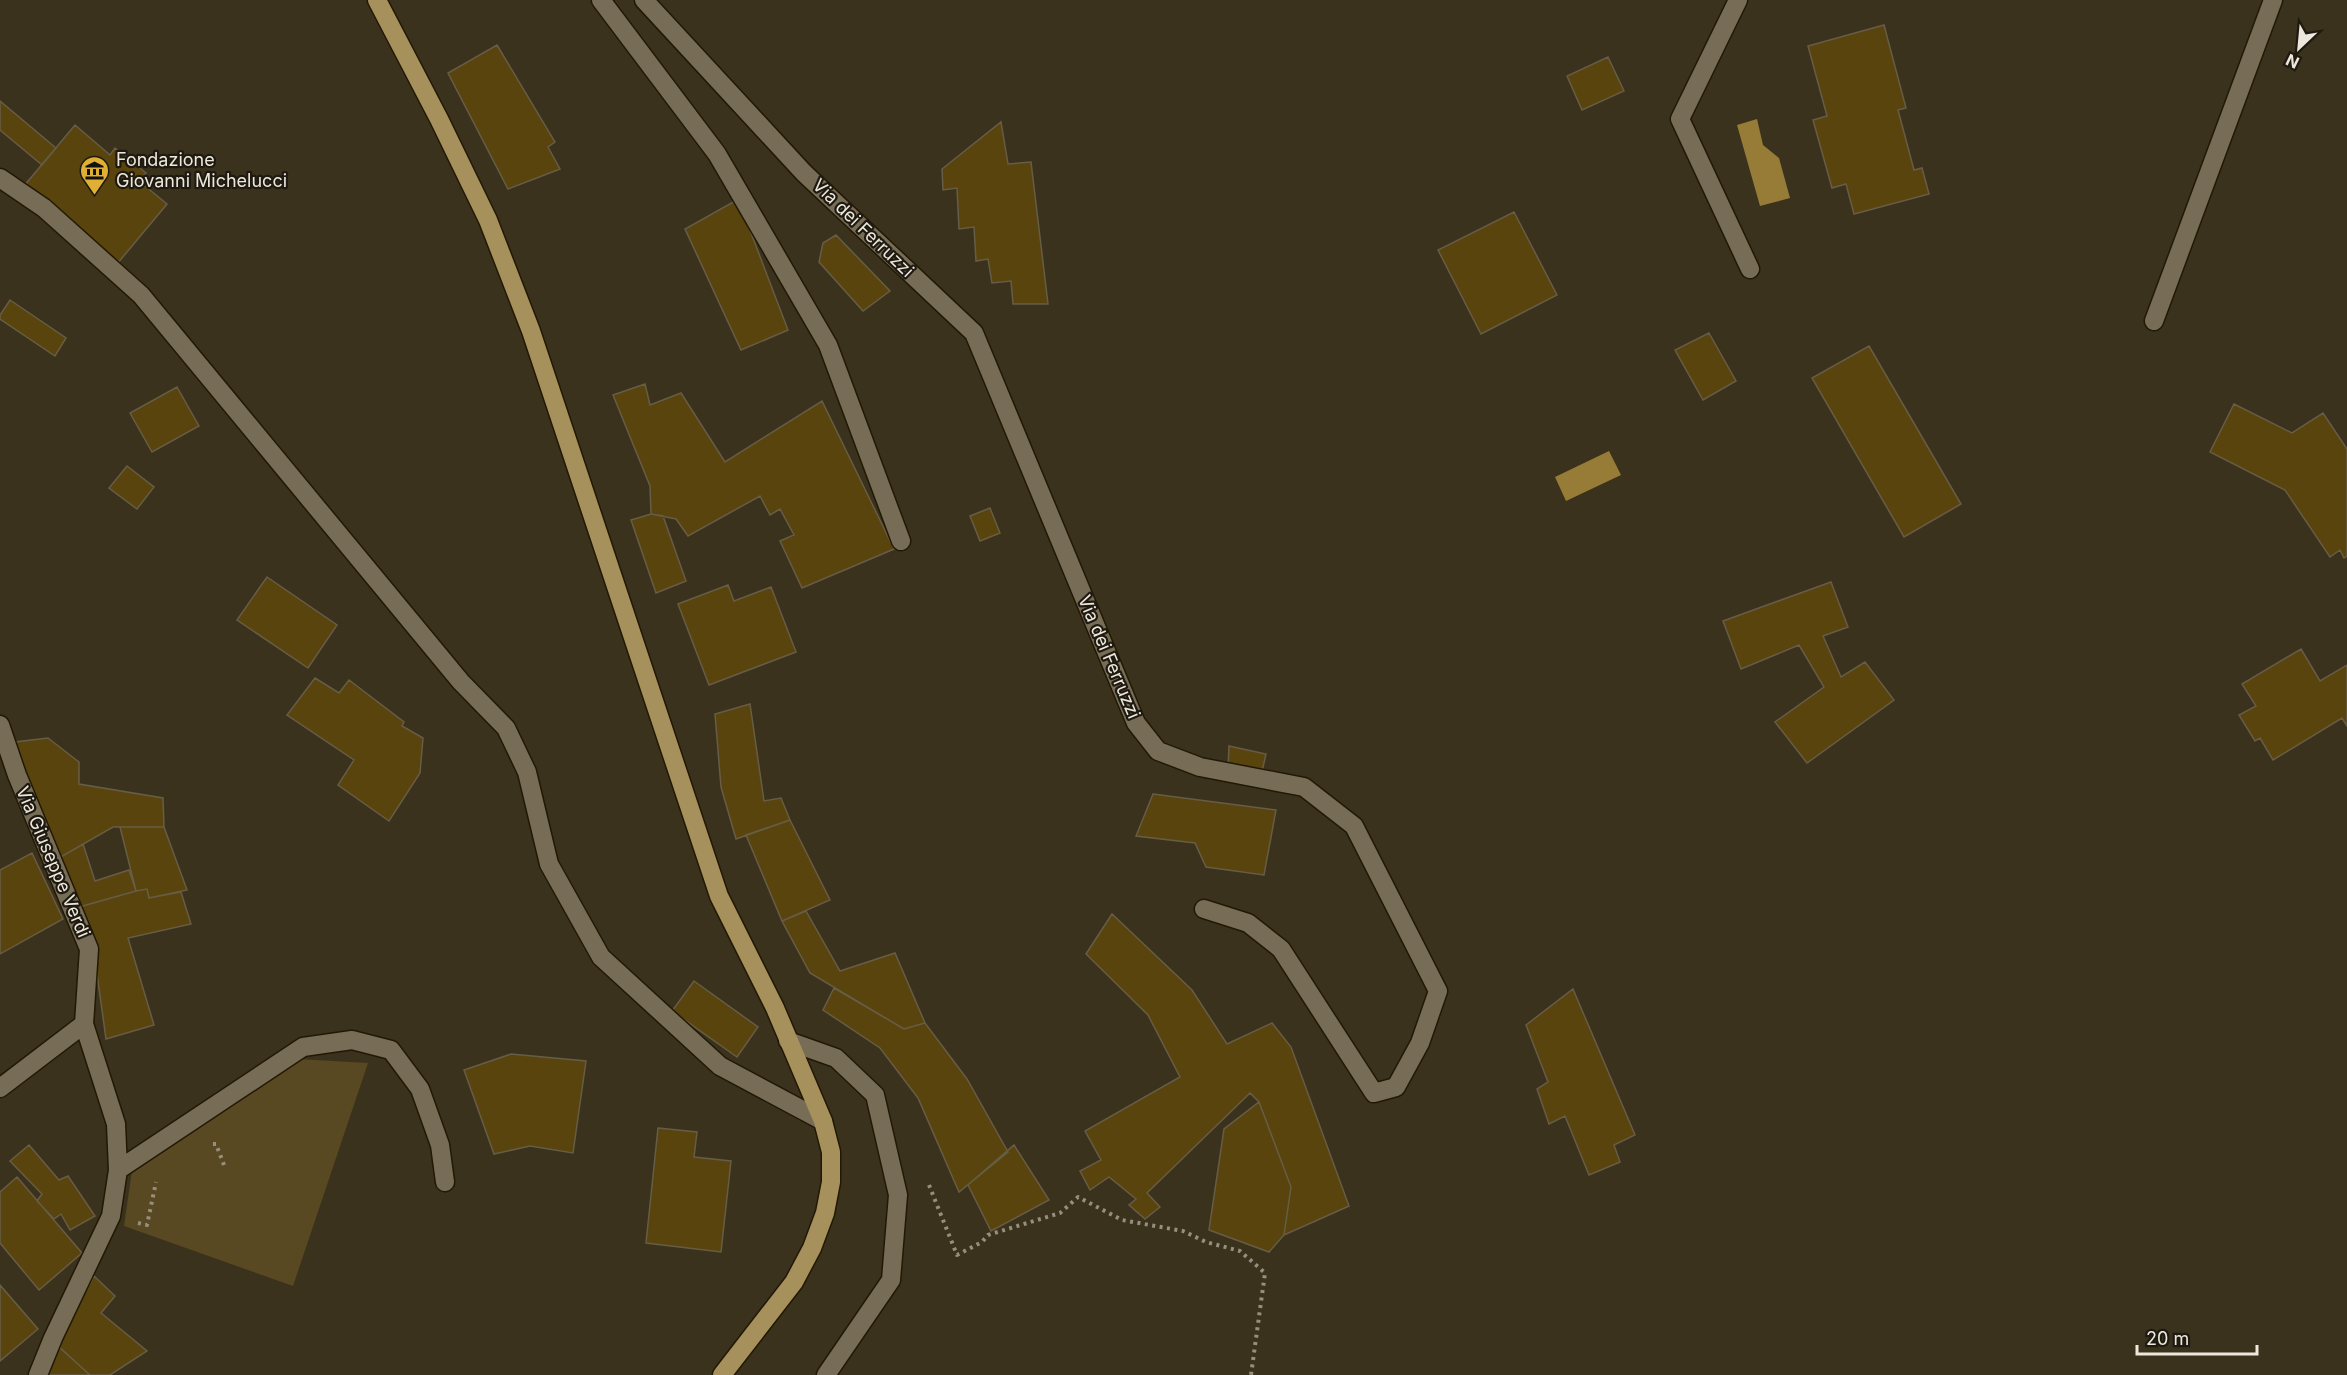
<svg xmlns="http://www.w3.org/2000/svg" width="2347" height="1375" font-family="Inter,sans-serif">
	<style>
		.green { fill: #594922 }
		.water { fill: #977c38 }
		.building { fill: #59440d; stroke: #675d47; stroke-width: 1.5 }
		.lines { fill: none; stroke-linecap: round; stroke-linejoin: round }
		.minor-casing { stroke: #221905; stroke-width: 21 }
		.major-casing { stroke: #221905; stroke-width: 21 }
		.path { stroke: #968f7e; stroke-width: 4; stroke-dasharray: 3 4.5; stroke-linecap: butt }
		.minor { stroke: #776d56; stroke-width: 18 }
		.major { stroke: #a6905b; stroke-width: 18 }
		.labels { text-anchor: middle; stroke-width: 4.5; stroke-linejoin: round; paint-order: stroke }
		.poi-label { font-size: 18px; fill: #ede8db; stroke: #1e1a11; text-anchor: start }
		.street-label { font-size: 18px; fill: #ede8db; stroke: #1e1a11 }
	</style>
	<rect width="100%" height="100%" fill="#3b321d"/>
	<path class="green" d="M297,1059L368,1063L293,1286L124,1226L132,1171Z"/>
	<path class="water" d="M1757,119L1763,145L1779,158L1790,198L1760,206L1737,125Z
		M1609,451L1621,475L1566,501L1555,477Z"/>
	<path class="building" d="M1884,25L1906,108L1898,110L1914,170L1922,168L1929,194L1854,214L1846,184L1832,188L1813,120L1827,116L1808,46Z
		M497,45L555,142L548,147L560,169L508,189L448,73Z
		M1608,57L1624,91L1582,110L1567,76Z
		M0,101L56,148L42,165L0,130Z
		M1001,122L1008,164L1031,162L1048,304H1013L1011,281L992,283L988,259L976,261L974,227L959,229L957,188L943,190L942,169Z
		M75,125L110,155L115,148L146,173L139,181L167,204L117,264L24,186Z
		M735,201L748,225L788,330L741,350L685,229Z
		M1514,212L1557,295L1481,334L1438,250Z
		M836,235L890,291L863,311L819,262L823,243Z
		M10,300L66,338L55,356L0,319V315Z
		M1709,333L1736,381L1703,400L1675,350Z
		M1869,346L1961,504L1904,537L1812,378Z
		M645,384L650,405L681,393L725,462L822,401L894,549L802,588L780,541L794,535L780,509L770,515L760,496L688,536L676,519L651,514L650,486L613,395Z
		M177,387L199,426L152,452L130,413Z
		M2234,404L2292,433L2323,413L2347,449V556L2344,558L2340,550L2330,557L2285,490L2210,452Z
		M127,466L154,487L137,509L109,488Z
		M990,508L1000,533L980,541L970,516Z
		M651,514L663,516L686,581L656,593L631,520Z
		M267,577L337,625L308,668L237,620Z
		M1831,582L1848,627L1823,636L1841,677L1865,662L1894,700L1807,763L1775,722L1824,687L1799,645L1741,669L1723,621Z
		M728,585L734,601L771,587L796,652L709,685L678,604Z
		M2301,649L2320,681L2347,665V726L2342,718L2273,760L2260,738L2255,741L2239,715L2256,706L2242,684Z
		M315,678L339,693L349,680L404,722L402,726L423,738L420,773L389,821L338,785L354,760L287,715Z
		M750,704L764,801L781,798L790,820L736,839L721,787L715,714Z
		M48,738L79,762V784L163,798L164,827H113L59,858L29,788L15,742Z
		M1229,746L1266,754L1261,776L1228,768Z
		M1153,794L1276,810L1264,875L1206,867L1195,843L1136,836Z
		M790,820L830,900L782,921L746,835Z
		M120,827H164L187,890L149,898L147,889L136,891Z
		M83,844L95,881L129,870L136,891L79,907L59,858Z
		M32,853L63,919L0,954V870Z
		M147,889L149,898L181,892L191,924L128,938L154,1025L106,1039L92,938L79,907L136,891Z
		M806,911L840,971L895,953L925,1023L904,1029L810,973L782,921Z
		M1112,914L1192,990L1227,1044L1272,1023L1291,1047L1349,1206L1284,1235L1291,1187L1259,1102L1250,1093L1147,1193L1160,1207L1145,1219L1129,1205L1136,1199L1109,1177L1090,1190L1080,1171L1101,1160L1085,1131L1180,1077L1148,1015L1086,954Z
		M694,981L758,1027L737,1057L672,1011Z
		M834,988L904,1029L925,1023L967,1079L1008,1152L959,1192L918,1098L880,1048L823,1010Z
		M1573,989L1635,1135L1614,1145L1620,1162L1589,1175L1565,1116L1549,1124L1537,1089L1548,1082L1526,1025Z
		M511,1054L586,1061L573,1153L530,1146L494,1154L464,1070Z
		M1259,1102L1291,1187L1284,1235L1269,1252L1209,1230L1224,1129Z
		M658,1128L697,1132L694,1157L731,1161L721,1252L646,1243Z
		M29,1145L59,1180L68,1176L95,1216L70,1230L61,1214L54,1219L37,1201L42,1194L10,1161Z
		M1014,1145L1049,1200L991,1231L968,1185Z
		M17,1177L82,1253L39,1290L0,1243V1192Z
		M94,1276L115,1296L101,1313L147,1351L110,1375H90L57,1345Z
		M0,1285L38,1329L0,1361Z
		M57,1345L90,1375H44Z"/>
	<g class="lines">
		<defs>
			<path id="minor" d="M601,0L717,154L828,345L901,541
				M644,0L804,173L974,333L1136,723L1158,751L1200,767L1304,787L1354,826L1438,991L1420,1043L1396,1087L1374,1093L1281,949L1248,923L1204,909
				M1738,0L1680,119L1750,269
				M0,178L44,208L141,295L461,682L506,728L527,772L549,864L601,957L720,1066L823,1121
				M2154,321L2273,0
				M0,725L17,775L89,949L84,1024L116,1124L118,1170L111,1216L53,1338L38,1375
				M788,1041L836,1058L875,1095L898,1195L891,1280L826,1375
				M0,1088L84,1024
				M118,1170L303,1047L352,1040L391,1050L420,1089L440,1145L445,1182"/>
			<path id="major" d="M377,0L439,119L488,220L531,331L719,896L775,1008L823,1121L831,1152V1182L825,1213L812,1248L794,1282L722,1375"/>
		</defs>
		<use href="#minor" class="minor-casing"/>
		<use href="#major" class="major-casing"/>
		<path class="path" d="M213,1144H216L224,1165
			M929,1185L957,1255L982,1242L988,1235L1060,1213L1078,1197L1122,1220L1183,1231L1206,1242L1240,1251L1265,1273L1251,1375
			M138,1223L147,1225L156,1182"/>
		<use href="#minor" class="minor"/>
		<use href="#major" class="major"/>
	</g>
	<defs>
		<symbol id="museum-pin" viewBox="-11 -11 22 30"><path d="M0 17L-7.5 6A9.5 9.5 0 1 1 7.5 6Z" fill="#dfb034" stroke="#1e1a11"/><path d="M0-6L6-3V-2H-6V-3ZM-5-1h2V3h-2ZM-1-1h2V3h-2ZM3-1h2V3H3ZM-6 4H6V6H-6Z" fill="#111"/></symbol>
	</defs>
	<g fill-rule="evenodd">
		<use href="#museum-pin" x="78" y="154" width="33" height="45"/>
	</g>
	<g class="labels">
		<g class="poi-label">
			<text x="116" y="166">Fondazione<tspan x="116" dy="21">Giovanni Michelucci</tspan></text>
		</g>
		<g class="street-label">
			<text transform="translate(863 228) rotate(44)" y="6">Via dei Ferruzzi</text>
			<text transform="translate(1109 657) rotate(67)" y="6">Via dei Ferruzzi</text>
			<text transform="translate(53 862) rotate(67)" y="6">Via Giuseppe Verdi</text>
		</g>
	</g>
	<g transform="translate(2299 48) rotate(206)" stroke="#1e1a11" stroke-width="4.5" paint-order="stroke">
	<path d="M0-4.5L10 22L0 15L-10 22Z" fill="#ede8db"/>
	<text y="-9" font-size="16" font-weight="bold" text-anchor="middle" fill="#ede8db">N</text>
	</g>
	<path d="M2137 1345v9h120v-9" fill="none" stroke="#ede8db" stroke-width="3"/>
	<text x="2146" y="1345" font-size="18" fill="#ede8db" stroke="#1e1a11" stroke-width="4.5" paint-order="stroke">20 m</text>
</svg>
